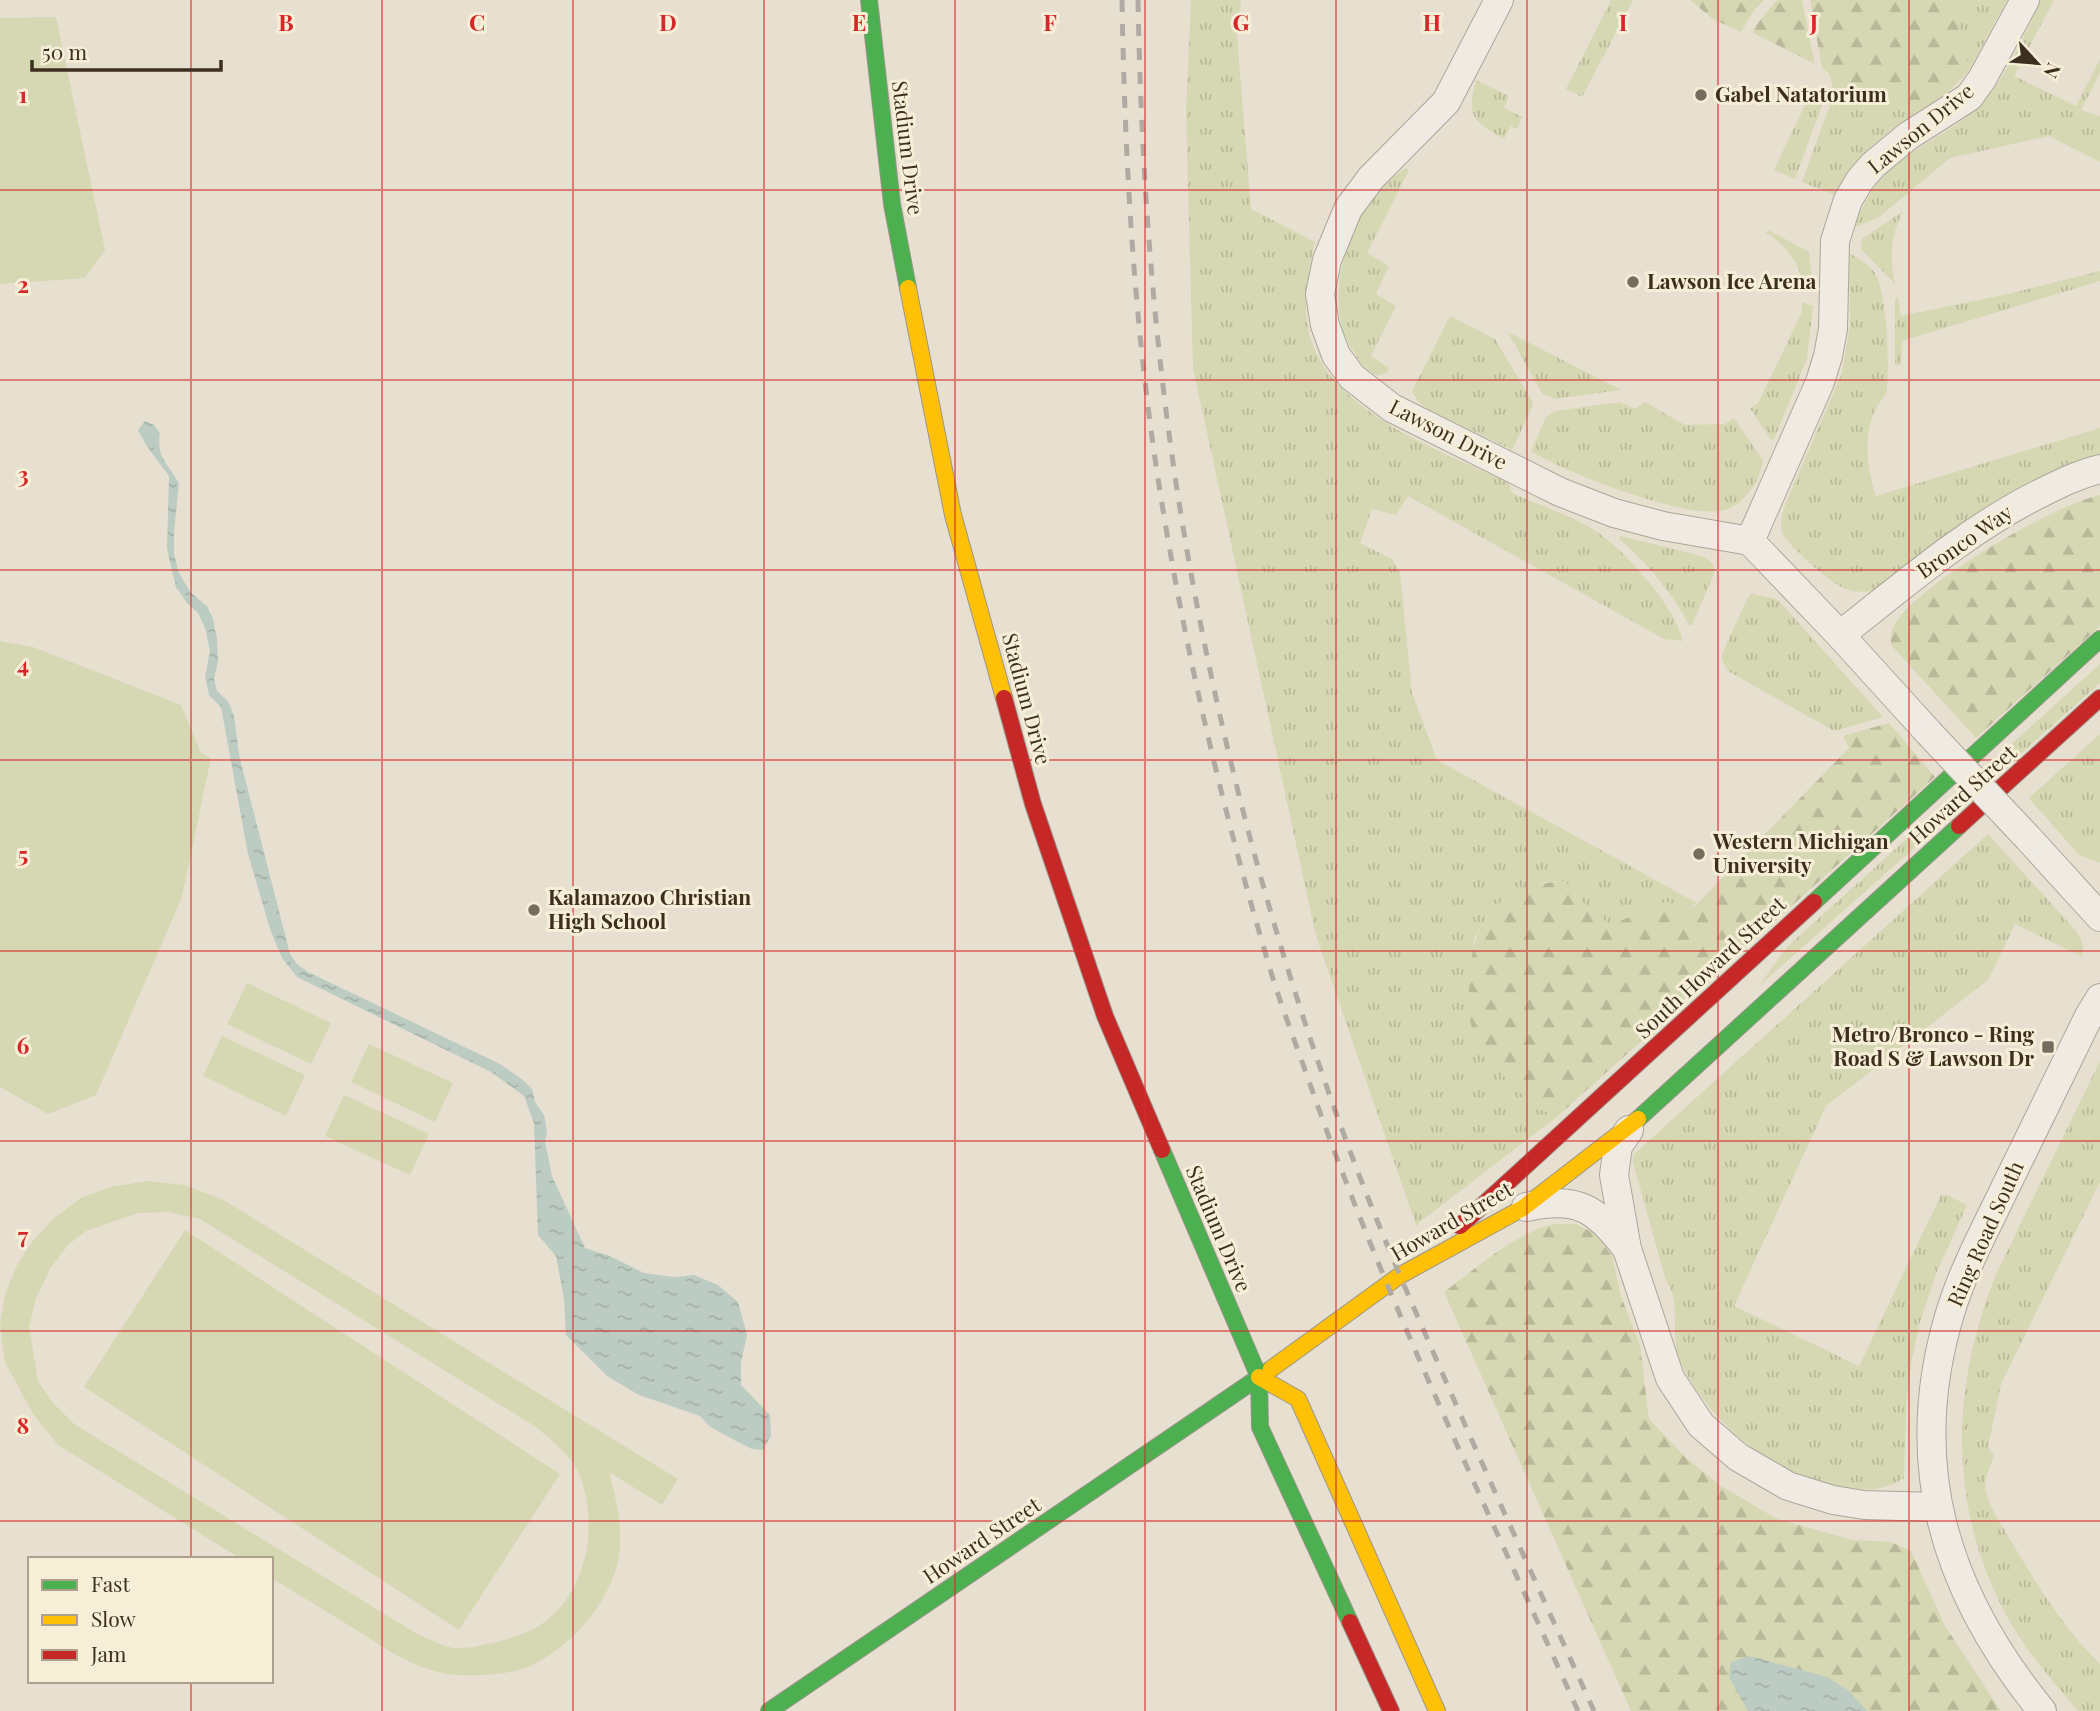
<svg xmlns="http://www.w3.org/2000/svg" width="2100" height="1711" font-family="'Playfair Display',serif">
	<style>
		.grass { fill: url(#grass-tufts) }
		.forest { fill: url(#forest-firs) }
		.pitch { fill: #d6d7b3; fill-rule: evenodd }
		.water { fill: url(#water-ripples) }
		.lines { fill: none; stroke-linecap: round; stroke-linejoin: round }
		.street-casing { stroke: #ada599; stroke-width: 30 }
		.fast-casing { stroke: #9c958a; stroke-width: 18 }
		.slow-casing { stroke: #9c958a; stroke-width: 18 }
		.jam-casing { stroke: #9c958a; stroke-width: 18 }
		.street { stroke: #efebe3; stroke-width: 28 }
		.fast { stroke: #4caf50; stroke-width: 16 }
		.slow { stroke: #ffc107; stroke-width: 16 }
		.jam { stroke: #c62828; stroke-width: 16 }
		.rail { stroke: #afaaa2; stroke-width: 5; stroke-dasharray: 12 12; stroke-linecap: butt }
		.street-bridge-casing { stroke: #ada599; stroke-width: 30; stroke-linecap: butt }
		.street-bridge { stroke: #efebe3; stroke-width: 28 }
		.grid { fill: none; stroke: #d62828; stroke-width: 2; stroke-opacity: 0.55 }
		.poi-dot { fill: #786c5e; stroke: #f7eed8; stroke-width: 2.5 }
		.labels { text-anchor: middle; stroke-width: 6; stroke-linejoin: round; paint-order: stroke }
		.poi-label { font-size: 21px; font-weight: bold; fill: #3d2e20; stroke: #f7eed8; text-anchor: start }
		.street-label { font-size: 21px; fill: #3d2e20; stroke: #f7eed8 }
		.grid-label { font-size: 23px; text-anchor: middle; font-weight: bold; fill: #d62828; stroke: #f7eed8; stroke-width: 6; stroke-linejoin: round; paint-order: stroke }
	</style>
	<defs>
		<pattern id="grass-tufts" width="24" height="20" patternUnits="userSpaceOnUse" patternTransform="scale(1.75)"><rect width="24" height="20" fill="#d6d7b3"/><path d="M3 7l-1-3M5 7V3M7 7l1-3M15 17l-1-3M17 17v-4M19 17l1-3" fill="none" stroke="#b9b99a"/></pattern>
		<pattern id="forest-firs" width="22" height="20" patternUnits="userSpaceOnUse" patternTransform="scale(1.75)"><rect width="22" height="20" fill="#d6d7b3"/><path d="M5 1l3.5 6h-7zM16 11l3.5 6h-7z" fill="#b9b99a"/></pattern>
		<pattern id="water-ripples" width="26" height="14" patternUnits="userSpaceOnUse" patternTransform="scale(1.75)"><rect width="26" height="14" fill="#bcccc2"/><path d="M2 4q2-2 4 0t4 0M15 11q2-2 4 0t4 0" fill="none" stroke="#a2b0a6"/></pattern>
	</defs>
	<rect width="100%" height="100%" fill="#e7e0d1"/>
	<path class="grass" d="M1191,0H1241L1237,36L1251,209L1315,242C1309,269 1304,294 1307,322C1318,409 1440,450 1509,483L1512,493C1538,505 1573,516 1596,531C1625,551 1676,607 1683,641L1664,639L1408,496L1396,515L1372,509L1360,543L1392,559L1400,573L1412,693L1437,760L1697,903L1687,908L1666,902L1610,925L1588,908L1564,881L1544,882L1487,915L1474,939L1470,973V1022L1495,1064L1528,1101L1558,1116L1416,1225L1316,936L1193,368L1186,112Z
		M1611,0H1633L1582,97L1566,89Z
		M1939,0H2007L1968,72C1966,52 1958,10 1939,0Z
		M2041,0H2054L2014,76L2076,106L2100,59V73L2081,110L2100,116V162L2049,136L1950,158L1879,217L1853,228C1861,210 1869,192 1882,177C1911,147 1953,133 1982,103C2009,74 2024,35 2041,0Z
		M1830,75L1915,113C1908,119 1899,123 1892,129C1868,148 1849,168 1835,195L1802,182L1834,94Z
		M1476,80L1509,96L1504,108L1522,117L1517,129L1511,126L1504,139C1472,121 1467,117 1476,80Z
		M1813,88L1823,93L1825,97L1795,179L1774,170Z
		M1406,168L1409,170L1367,253L1389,266L1376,294L1396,306L1371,356L1389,368L1387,373L1378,375C1364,371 1359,360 1352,349C1317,295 1354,199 1406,168Z
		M1903,211C1890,238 1890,254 1895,284L1861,249L1862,239Z
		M1768,230L1809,252L1812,279L1801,282C1801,263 1782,242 1766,233Z
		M1849,253C1858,258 1868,264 1874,272C1888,292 1889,364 1887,389C1887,396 1880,400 1877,407C1862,434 1867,468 1876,496L2100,428V463L1881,591C1870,591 1858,593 1848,590C1833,586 1788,546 1782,532C1779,523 1783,513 1785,505L1842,373L1850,325Z
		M2100,271V281L1902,341L1901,365H1895V299L1898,297L1901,316L2008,294Z
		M1802,302L1813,306L1807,359L1774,439L1771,440L1750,408L1758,403L1802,312Z
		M1450,316L1495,339L1532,401L1533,405L1512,450L1427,409L1418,401L1412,391Z
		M1508,332L1621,390L1555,399L1543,394L1540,390Z
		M1620,402L1635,409L1645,402L1685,425L1725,424L1734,418L1763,461C1759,482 1746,503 1725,510C1689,521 1563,472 1531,451L1546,417L1554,411Z
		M1620,536L1694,554L1706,558L1714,565V574L1692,625H1689C1673,594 1647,562 1619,539Z
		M1752,593C1761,598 1768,595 1778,600L1883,717L1834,731L1728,671L1722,660V654L1747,599Z
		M2100,664V683L1759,986L1787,947Z
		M2100,734V863L2079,855L2029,798Z
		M1988,834L2077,932C2081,940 2086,948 2081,956L2015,924L1988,980L1826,1106L1734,1306L1859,1366L1941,1195H1947L1967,1205L1936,1274L1919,1325L1911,1364L1906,1406L1904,1478C1884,1491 1866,1491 1843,1487C1772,1475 1711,1425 1680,1361C1672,1342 1677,1317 1673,1297C1672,1290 1668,1284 1665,1277L1633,1163V1155Z
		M2100,1061V1182L2001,1384L1988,1447L1994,1456C1990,1467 1983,1481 1986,1492C1990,1508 2000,1522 2008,1536C2034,1580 2063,1628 2100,1664V1711H2078C2055,1684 2031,1657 2013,1627C1947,1514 1949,1390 1997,1272Z"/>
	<path class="forest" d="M1690,0H1764L1754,10L1741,32L1713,19Z
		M1777,0H1802L1815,64L1753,33L1756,25Z
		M1810,0H1939C1958,9 1966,53 1968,72L1946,94L1915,113L1834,78L1822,68Z
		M2100,495V626L1976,738L1891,645C1891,638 1891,630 1895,624C1921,582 2052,506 2100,495Z
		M1889,723L1935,777L1558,1116C1537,1112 1525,1098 1511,1083C1496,1067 1475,1044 1470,1021C1468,1009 1469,996 1469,984C1471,918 1498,885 1565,881L1588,908L1610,925L1666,902L1687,908L1695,906L1849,748L1843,736Z
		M1554,1224H1576L1596,1234L1612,1256L1621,1296L1640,1346L1649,1419L1685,1457L1721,1486L1777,1519L1853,1540L1891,1542L1911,1551L1945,1626L2001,1711H1631L1444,1292C1478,1267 1513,1234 1554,1224Z"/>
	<path class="pitch" d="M56,17L105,250L85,278L0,284V18Z
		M0,641L33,647L181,705L201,753L211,758L182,897L96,1095L48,1114L0,1087Z
		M247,983L331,1023L311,1064L227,1024Z
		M222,1036L305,1075L286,1116L203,1076Z
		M369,1044L453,1083L435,1122L351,1082Z
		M344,1095L429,1134L410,1175L325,1136Z
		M148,1181L184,1185L222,1199L678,1479L662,1505L609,1472C617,1502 625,1534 617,1566C604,1610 569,1648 528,1667C509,1675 469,1677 448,1674C412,1668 383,1647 353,1628C326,1611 298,1594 271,1578V1559H241L58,1445L33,1414L5,1362L0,1324L5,1295L16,1267L32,1242L53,1219L81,1198L110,1187ZM168,1212L200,1219L536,1427C551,1440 571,1455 579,1474C599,1523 588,1588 546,1621C531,1632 514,1638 497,1642C483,1645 469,1649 454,1648C443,1647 430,1639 419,1635L74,1424L53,1403L38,1381L29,1327L36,1298L50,1269L68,1245L86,1231L138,1213Z
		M185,1230L560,1474L459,1630L84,1387Z"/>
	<path class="water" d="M145,421L154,425L160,433C156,457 168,464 179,483L174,532V554L179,573L191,593L207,606L213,619L217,639L218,661L214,679L217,691L228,701L234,716L239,755L290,954L297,964L308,972L500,1064L523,1080L532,1089L535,1102L544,1115L547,1132L545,1141L552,1176L585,1248L610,1256L644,1273L674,1277L694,1275L718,1285L738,1302L747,1335L741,1362V1385L770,1415L771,1436L763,1450L752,1449L734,1440L709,1426L700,1416L639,1395L607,1376L566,1335L564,1299L556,1256L538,1235L534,1123L524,1096L491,1072L297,977L282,958L270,929L248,854L221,707L209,695L205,677L210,651L205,628L198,613L187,603L176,587L170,562L167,548L169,476L146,445L138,430Z
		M1750,1656L1827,1677L1848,1690L1867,1711H1748L1729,1677L1731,1662Z"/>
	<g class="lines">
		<defs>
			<path id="street" d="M1499,0L1446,102L1371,178L1348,209L1327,260L1320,294L1325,325L1336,355L1352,377L1392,408L1560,492L1614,513L1663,526L1750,541L1840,635L1929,733
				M1750,541L1820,382L1828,356L1833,329L1835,241L1848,200L1860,180L1873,165L1908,136L1969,97L1982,79L2025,0
				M1840,635C1904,585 1968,529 2041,493C2059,484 2079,474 2100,469
				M2028,838L2100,917
				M1629,1130L1618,1146L1614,1175L1627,1249L1670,1378L1701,1425L1738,1457L1788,1486L1833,1500L1864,1505L1937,1507
				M1526,1207C1578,1196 1596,1208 1627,1249
				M2042,1711C1944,1591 1904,1462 1951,1310C1964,1268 1986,1228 2005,1188C2033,1131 2061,1074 2089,1016L2100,998"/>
			<path id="fast" d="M869,0L892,204L908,288
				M1814,902L2100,639
				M1638,1119L1959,826
				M1162,1150L1259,1377L1260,1427L1350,1622
				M769,1711L1271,1369"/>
			<path id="slow" d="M908,288L953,515L1004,698
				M1271,1369L1399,1276L1523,1208L1638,1119
				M1259,1377L1298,1399L1437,1711"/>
			<path id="jam" d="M1004,698L1033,804L1105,1016L1162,1150
				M1959,826L2100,698
				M1460,1226L1814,902
				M1350,1622L1391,1711"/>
		</defs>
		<use href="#street" class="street-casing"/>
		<use href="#fast" class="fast-casing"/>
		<use href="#slow" class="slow-casing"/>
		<use href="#jam" class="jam-casing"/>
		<use href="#street" class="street"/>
		<use href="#fast" class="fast"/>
		<use href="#slow" class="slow"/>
		<use href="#jam" class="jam"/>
		<path class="rail" d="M1122,0C1125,171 1135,341 1163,510C1189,669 1227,827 1274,982C1285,1016 1298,1050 1310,1084C1385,1299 1485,1504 1578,1711
			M1138,0C1141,162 1152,323 1176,483C1210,707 1268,930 1347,1143C1379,1230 1417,1315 1454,1400C1500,1504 1547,1607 1594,1711"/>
		<defs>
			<path id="street-bridge" d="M1929,733L2028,838"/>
		</defs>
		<use href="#street-bridge" class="street-bridge-casing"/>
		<use href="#street-bridge" class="street-bridge"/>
	</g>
	<path class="grid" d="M191,0V1559M382,0V1711M573,0V1711M764,0V1711M955,0V1711M1145,0V1711M1336,0V1711M1527,0V1711M1718,0V1711M1909,0V1711M0,190H2100M0,380H2100M0,570H2100M0,760H2100M0,951H2100M0,1141H2100M0,1331H2100M0,1521H2100M191,1681V1711"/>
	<g class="poi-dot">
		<circle cx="1701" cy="95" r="7"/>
		<circle cx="1633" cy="282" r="7"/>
		<circle cx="1699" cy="854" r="7"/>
		<circle cx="534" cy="910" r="7"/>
		<rect x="2041" y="1040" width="14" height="14" rx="3.5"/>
	</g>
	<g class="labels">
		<g class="poi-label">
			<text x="1715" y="102">Gabel Natatorium</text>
			<text x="1647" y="289">Lawson Ice Arena</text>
			<text x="1713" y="849">Western Michigan<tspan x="1713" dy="24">University</tspan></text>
			<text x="548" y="905">Kalamazoo Christian<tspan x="548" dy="24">High School</tspan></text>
			<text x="2034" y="1042" text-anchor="end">Metro/Bronco - Ring<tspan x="2034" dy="24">Road S &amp; Lawson Dr</tspan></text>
		</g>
		<g class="street-label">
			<text transform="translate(1921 129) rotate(-39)" y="7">Lawson Drive</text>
			<text transform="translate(907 148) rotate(83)" y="7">Stadium Drive</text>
			<text transform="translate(1448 435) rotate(27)" y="7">Lawson Drive</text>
			<text transform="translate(1965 542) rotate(-35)" y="7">Bronco Way</text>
			<text transform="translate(1026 699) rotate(75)" y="7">Stadium Drive</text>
			<text transform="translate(1963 795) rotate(-42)" y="7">Howard Street</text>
			<text transform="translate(1711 968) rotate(-43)" y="7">South Howard Street</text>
			<text transform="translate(1452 1222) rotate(-30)" y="7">Howard Street</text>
			<text transform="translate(1218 1229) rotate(67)" y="7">Stadium Drive</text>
			<text transform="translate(1986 1234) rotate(-66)" y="7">Ring Road South</text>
			<text transform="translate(982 1541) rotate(-34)" y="7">Howard Street</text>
		</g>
	</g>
	<g class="grid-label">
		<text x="286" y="31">B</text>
		<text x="477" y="31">C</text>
		<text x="668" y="31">D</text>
		<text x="859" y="31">E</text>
		<text x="1050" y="31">F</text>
		<text x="1241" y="31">G</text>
		<text x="1432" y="31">H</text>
		<text x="1623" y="31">I</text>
		<text x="1814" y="31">J</text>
		<text x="23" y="103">1</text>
		<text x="23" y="293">2</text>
		<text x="23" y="483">3</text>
		<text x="23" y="673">4</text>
		<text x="23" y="863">5</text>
		<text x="23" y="1054">6</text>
		<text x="23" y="1244">7</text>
		<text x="23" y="1434">8</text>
	</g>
	<rect x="28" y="1557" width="245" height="126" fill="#f7eed8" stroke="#ada18e" stroke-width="2"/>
	<rect x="42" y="1580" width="35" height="10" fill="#4caf50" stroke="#ada18e" stroke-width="2"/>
	<text x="91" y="1592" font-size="21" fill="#3d2e20">Fast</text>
	<rect x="42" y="1615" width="35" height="10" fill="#ffc107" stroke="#ada18e" stroke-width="2"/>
	<text x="91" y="1627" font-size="21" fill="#3d2e20">Slow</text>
	<rect x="42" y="1650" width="35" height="10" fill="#c62828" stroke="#ada18e" stroke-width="2"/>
	<text x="91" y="1662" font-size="21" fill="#3d2e20">Jam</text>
	<g transform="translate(2037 63) rotate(116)" stroke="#f7eed8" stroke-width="5" paint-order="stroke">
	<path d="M0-5L12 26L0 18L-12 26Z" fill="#3d2e20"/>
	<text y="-10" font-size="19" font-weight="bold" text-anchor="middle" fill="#3d2e20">N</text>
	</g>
	<path d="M32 60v10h189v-10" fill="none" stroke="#3d2e20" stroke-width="3.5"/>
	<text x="42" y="60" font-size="21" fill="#3d2e20" stroke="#f7eed8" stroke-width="5" paint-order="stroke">50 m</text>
</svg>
